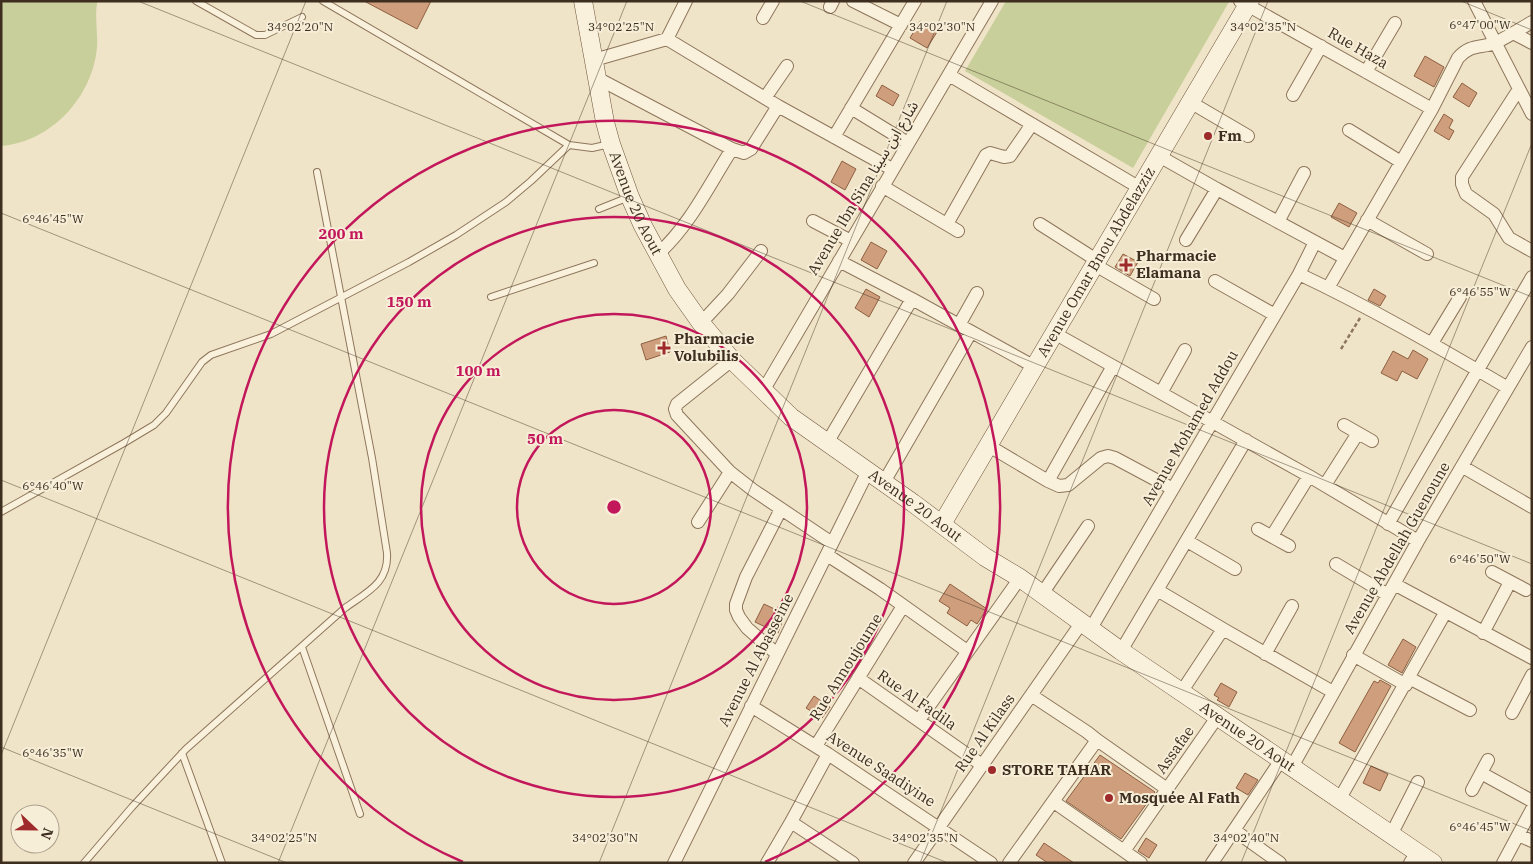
<svg xmlns="http://www.w3.org/2000/svg" width="1533" height="864" font-family="'IBM Plex Serif','Noto Sans Arabic',serif">
	<style>
		.green { fill: #c9cf9b }
		.building { fill: #cf9f7d; stroke: #8d5f41 }
		.lines { fill: none; stroke-linecap: round; stroke-linejoin: round }
		.lane-casing { stroke: #8d765c; stroke-width: 8 }
		.street-casing { stroke: #8d765c; stroke-width: 14 }
		.secondary-casing { stroke: #6f573f; stroke-width: 19 }
		.path { stroke: #8d765c; stroke-width: 2.5; stroke-dasharray: 4 2.5; stroke-linecap: butt }
		.lane { stroke: #faf1dc; stroke-width: 6 }
		.street { stroke: #faf1dc; stroke-width: 12 }
		.secondary { stroke: #faf1dc; stroke-width: 18 }
		.ticks { fill: none; stroke: #3d2e20; stroke-width: 1; stroke-opacity: 0.45 }
		.ring { fill: none; stroke: #c2185b; stroke-width: 2.5 }
		.poi-dot { fill: #9e2a2b; stroke: #f7eed8; stroke-width: 2 }
		.labels { text-anchor: middle; stroke-width: 4; stroke-linejoin: round; paint-order: stroke }
		.street-label { font-size: 15px; fill: #3d2e20; stroke: #f7eed8 }
		.poi-label { font-size: 15px; font-weight: bold; fill: #3d2e20; stroke: #f7eed8; text-anchor: start }
		.ticks-label { font-size: 12px; text-anchor: middle; fill: #3d2e20; stroke: #f7eed8; stroke-width: 4; stroke-linejoin: round; paint-order: stroke }
		.centre { fill: #c2185b; stroke: #f7eed8; stroke-width: 2.5 }
		.ring-label { font-size: 15px; text-anchor: middle; font-weight: bold; fill: #c2185b; stroke: #f7eed8; stroke-width: 4; stroke-linejoin: round; paint-order: stroke }
	</style>
	<rect width="100%" height="100%" fill="#f0e4c8"/>
	<path class="green" d="M1,1H98C94,10 98,34 97,47C93,96 52,142 1,146Z
		M1006,1H1227L1229,2L1133,168L965,71Z"/>
	<path class="building" d="M364,1H431L417,29Z
		M920,21L937,32L927,48L910,38Z
		M1425,56L1444,67L1434,87L1414,76Z
		M1462,83L1477,93L1469,107L1453,97Z
		M882,85L899,95L893,106L876,96Z
		M1444,114L1453,120L1449,128L1454,131L1449,140L1434,131Z
		M842,161L856,169L845,190L831,182Z
		M1339,203L1357,213L1349,227L1331,217Z
		M871,242L887,251L877,269L861,260Z
		M1123,254L1138,262L1130,276L1115,267Z
		M866,289L880,297L869,317L855,308Z
		M1374,289L1386,296L1380,306L1368,300Z
		M666,336L670,352L646,360L641,344Z
		M1413,350L1428,359L1417,379L1402,371L1397,381L1381,373L1393,351L1408,359Z
		M950,584L987,609L977,624L971,620L967,626L947,613L950,608L939,601Z
		M764,604L785,614L778,633L755,622Z
		M1403,639L1416,647L1402,673L1388,665Z
		M1380,680L1391,686L1355,752L1339,743L1374,681L1378,683Z
		M1221,683L1237,692L1229,707L1217,700L1219,698L1214,695Z
		M814,696L830,707L822,718L806,708Z
		M1100,755L1155,792L1121,839L1066,801Z
		M1371,766L1388,774L1380,791L1363,783Z
		M1245,773L1258,780L1248,795L1236,788Z
		M1146,838L1157,845L1149,858L1138,851Z
		M1044,843L1074,863H1048L1036,855Z"/>
	<g class="lines">
		<defs>
			<path id="lane" d="M196,1L256,35H265L302,17
				M323,1L569,145L592,148L610,144
				M599,209L629,197
				M491,297L594,263
				M1,512L124,443L154,425L166,413L202,362L211,355L271,334L409,262L456,235L506,202L531,181L569,145
				M302,647L360,814
				M182,753L222,863
				M84,863L132,807L186,749L345,608C367,592 389,583 387,553L372,458L317,172"/>
			<path id="street" d="M853,1L901,25
				M1240,1L1432,109
				M1474,1L1532,114
				M830,7L833,1
				M763,18L773,1
				M1513,33L1532,43
				M667,39L686,1
				M594,60L667,39L778,106L892,169
				M1366,72L1395,23
				M949,75L1140,188
				M597,78L732,149L744,153L751,149L778,106
				M1519,89L1462,177V184L1466,194L1494,214L1509,238L1532,251
				M1293,95L1321,46
				M765,98L787,66
				M1190,102L1248,136
				M851,108L908,143
				M1349,130L1401,162
				M834,137L915,1
				M1159,156L1217,189L1345,258
				M882,186L958,231
				M1367,220L1427,254
				M813,221L851,241
				M1278,222L1304,173
				M947,224L986,155L990,153L1004,157L1010,156L1032,124
				M1040,224L1098,261
				M1186,240L1217,189
				M658,254C690,225 709,185 732,149
				M839,261L912,299L1035,367
				M1095,265L1154,299
				M1299,274C1371,308 1440,348 1508,388
				M1215,281L1275,315
				M1328,288L1432,109L1458,58C1471,43 1482,49 1497,42C1509,36 1520,29 1532,22
				M701,323L728,294L761,251
				M959,325L977,293
				M1054,333L1309,476L1418,541
				M1432,343L1460,297
				M732,360L677,404L675,409L677,415L730,472L753,490L832,543
				M763,391L992,1
				M1161,393L1185,350
				M1344,425L1372,441
				M827,443L912,299
				M989,446L1048,481L1113,366
				M1463,467L1532,507
				M1048,481L1059,486L1068,485L1101,458L1108,456L1115,458L1173,489
				M884,482L971,332
				M1325,485L1358,433
				M698,522L730,472
				M1388,524L1532,277
				M1258,529L1289,546
				M1272,536L1309,476
				M1187,541L1235,569
				M827,555L880,589L967,651
				M1336,564L1388,595
				M1492,572L1526,590
				M1394,584L1532,658
				M1157,590L1223,629
				M1042,594L1088,526
				M1090,630L1299,274L1315,242
				M1483,633L1510,582
				M1121,651L1246,440
				M777,654L747,628L739,617L736,610V604L746,577L781,509
				M1265,654L1292,606
				M1353,655L1406,685
				M858,678L982,765
				M1409,678L1470,710
				M1182,691L1223,629L1333,692
				M751,706L828,754L991,863
				M1512,713L1532,675
				M919,720L1020,578
				M1097,740L1167,789
				M816,746L903,606
				M1292,767L1418,541L1532,347
				M1481,773L1532,801
				M1472,790L1488,760
				M1339,800L1445,613
				M1054,802L1141,863
				M791,822L853,863
				M1234,830L1280,863
				M1391,835L1418,782
				M1518,835L1532,841
				M1124,851L1218,716
				M674,863L868,471
				M767,863L791,822L828,754
				M914,863L1082,622
				M1009,863L1097,740L1087,732L1031,695
				M1212,863L1281,760
				M1410,863L1417,852
				M1503,863L1532,809"/>
			<g id="secondary">
				<path id="s1" d="M583,1L605,122L611,144L630,197L643,226L677,289L701,323L732,360L791,417L913,503L985,557L1020,578L1121,651L1433,863"/>
				<path id="s2" d="M942,524L1250,1"/>
			</g>
		</defs>
		<use href="#lane" class="lane-casing"/>
		<use href="#street" class="street-casing"/>
		<use href="#secondary" class="secondary-casing"/>
		<path class="path" d="M1341,349L1360,318"/>
		<use href="#lane" class="lane"/>
		<use href="#street" class="street"/>
		<use href="#secondary" class="secondary"/>
	</g>
	<path class="ticks" d="M138,1L1532,564M800,1L1532,297M1461,1L1532,30M1,213L1532,831M1,480L948,863M1,747L287,863M1,755L306,1M278,863L627,1M599,863L947,1M920,863L1268,1M1241,863L1532,143"/>
	<g class="ring">
		<circle cx="614" cy="507" r="97"/>
		<circle cx="614" cy="507" r="193"/>
		<circle cx="614" cy="507" r="290"/>
		<path d="M463 862A386 386 0 1 1 765 862"/>
	</g>
	<g class="poi-dot">
		<circle cx="1208" cy="136" r="5"/>
		<path d="M1123.5 257.5h5v5h5v5h-5v5h-5v-5h-5v-5h5z"/>
		<path d="M661.5 340.5h5v5h5v5h-5v5h-5v-5h-5v-5h5z"/>
		<circle cx="992" cy="770" r="5"/>
		<circle cx="1109" cy="798" r="5"/>
	</g>
	<g class="labels">
		<g class="street-label">
			<text transform="translate(1358 48) rotate(30)" y="5">Rue Haza</text>
			<text transform="translate(863 188) rotate(-59)" y="5">Avenue Ibn Sina شارع ابن سينا</text>
			<text dy="5" stroke="none"><textPath href="#s1" startOffset="210">Avenue 20 Aout</textPath></text>
			<text dy="5" stroke="none"><textPath href="#s2" startOffset="304">Avenue Omar Bnou Abdelazziz</textPath></text>
			<text transform="translate(1190 428) rotate(-60)" y="5">Avenue Mohamed Addou</text>
			<text dy="5" stroke="none"><textPath href="#s1" startOffset="630">Avenue 20 Aout</textPath></text>
			<text transform="translate(1397 548) rotate(-60)" y="5">Avenue Abdellah Guenoune</text>
			<text transform="translate(756 660) rotate(-63)" y="5">Avenue Al Abasseine</text>
			<text transform="translate(846 667) rotate(-58)" y="5">Rue Annoujoume</text>
			<text transform="translate(917 700) rotate(35)" y="5">Rue Al Fadila</text>
			<text transform="translate(985 733) rotate(-55)" y="5">Rue Al Kilass</text>
			<text dy="5" stroke="none"><textPath href="#s1" startOffset="1035">Avenue 20 Aout</textPath></text>
			<text transform="translate(1175 750) rotate(-55)" y="5">Assafae</text>
			<text transform="translate(881 769) rotate(33)" y="5">Avenue Saadiyine</text>
		</g>
		<g class="poi-label">
			<text x="1218" y="141">Fm</text>
			<text x="1136" y="261">Pharmacie<tspan x="1136" dy="17">Elamana</tspan></text>
			<text x="674" y="344">Pharmacie<tspan x="674" dy="17">Volubilis</tspan></text>
			<text x="1002" y="775">STORE TAHAR</text>
			<text x="1119" y="803">Mosquée Al Fath</text>
		</g>
	</g>
	<g class="ticks-label">
		<text x="1480" y="29">6°47'00"W</text>
		<text x="300" y="31">34°02'20"N</text>
		<text x="621" y="31">34°02'25"N</text>
		<text x="942" y="31">34°02'30"N</text>
		<text x="1263" y="31">34°02'35"N</text>
		<text x="53" y="223">6°46'45"W</text>
		<text x="1480" y="296">6°46'55"W</text>
		<text x="53" y="490">6°46'40"W</text>
		<text x="1480" y="563">6°46'50"W</text>
		<text x="53" y="757">6°46'35"W</text>
		<text x="1480" y="831">6°46'45"W</text>
		<text x="284" y="842">34°02'25"N</text>
		<text x="605" y="842">34°02'30"N</text>
		<text x="925" y="842">34°02'35"N</text>
		<text x="1246" y="842">34°02'40"N</text>
	</g>
	<circle cx="614" cy="507" r="8" class="centre"/>
	<g class="ring-label">
		<text x="341" y="239">200 m</text>
		<text x="409" y="307">150 m</text>
		<text x="478" y="376">100 m</text>
		<text x="545" y="444">50 m</text>
	</g>
	<rect width="1533" height="864" fill="none" stroke="#3d2e20" stroke-width="5"/>
	<g transform="translate(35 829) rotate(112)"><circle r="24" fill="#f7eed8" stroke="#ada18e"/>
	<path d="M0-4L9 19L0 12L-9 19Z" fill="#9e2a2b"/>
	<text y="-8" font-size="14" font-weight="bold" text-anchor="middle" fill="#3d2e20">N</text>
	</g>
</svg>
